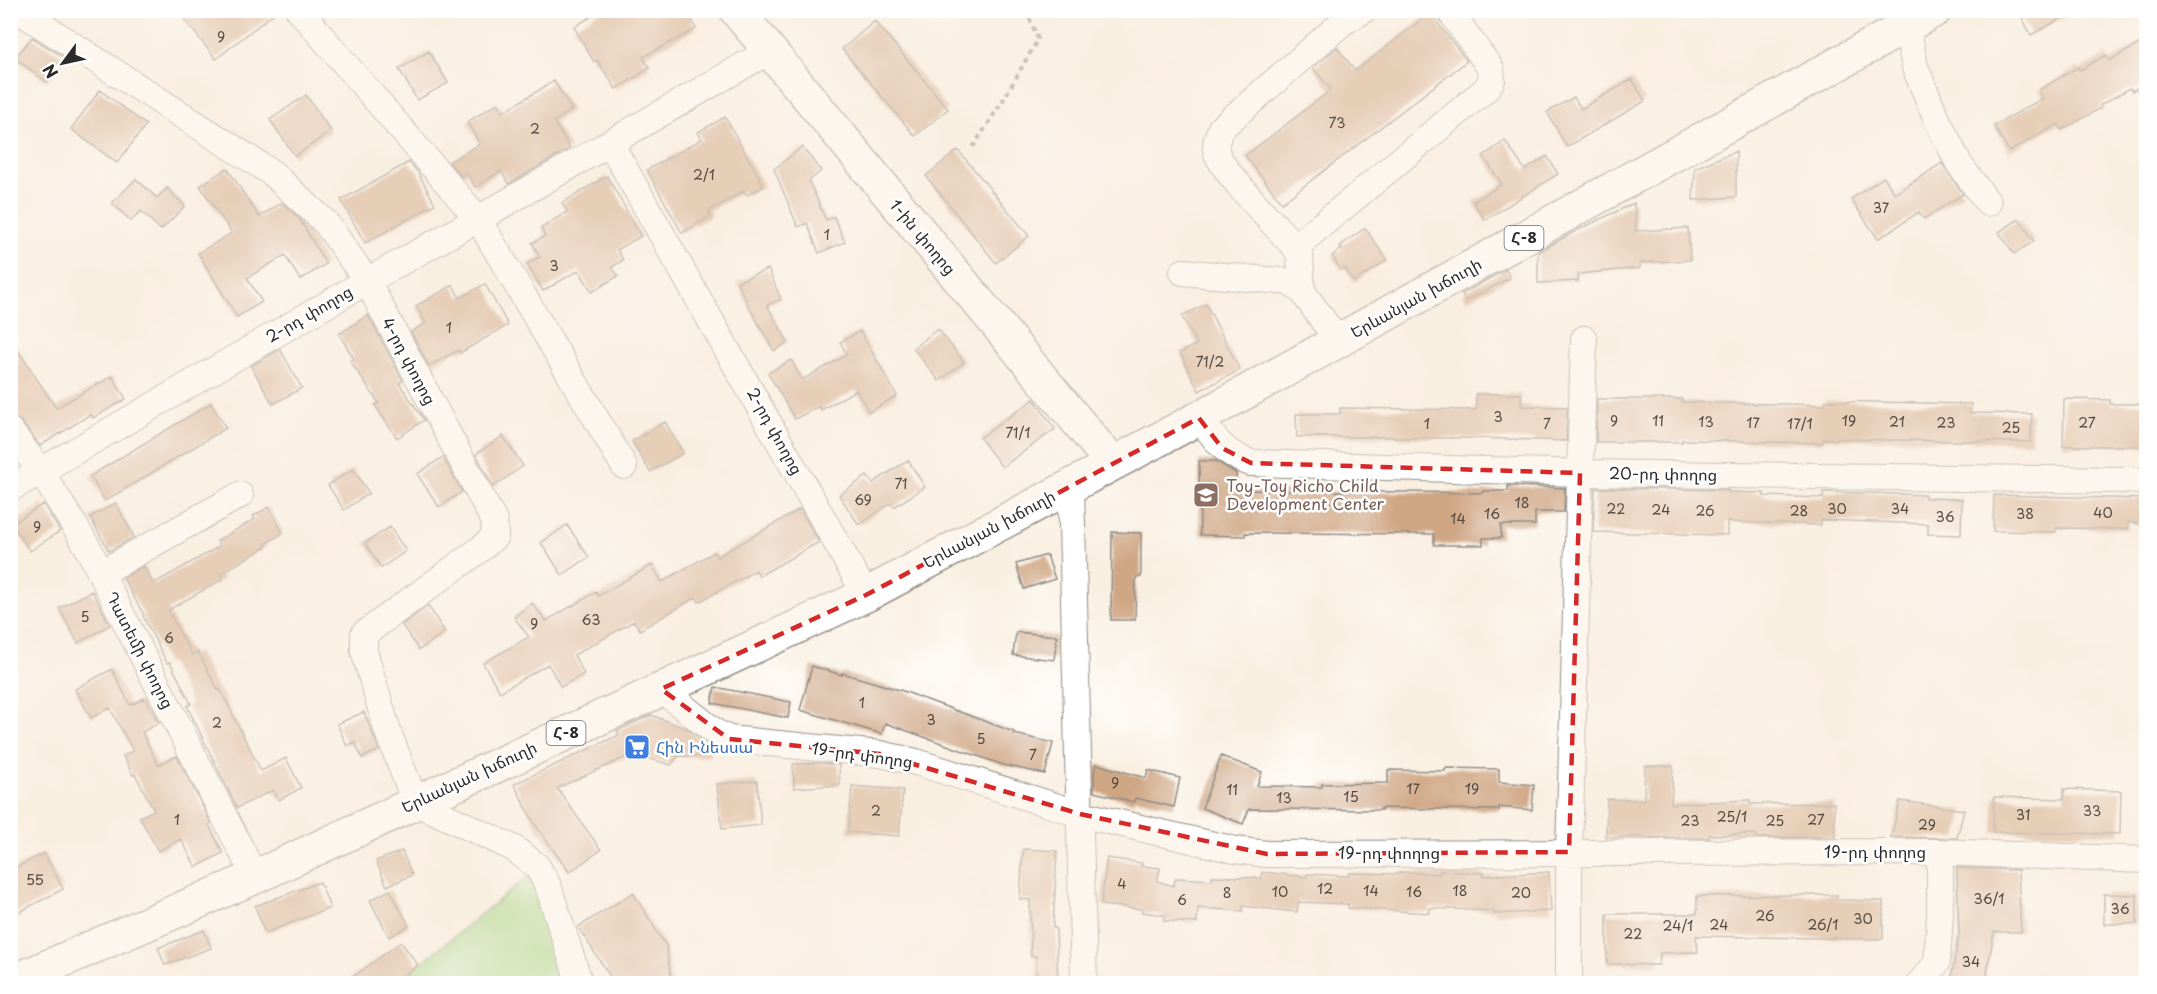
<svg xmlns="http://www.w3.org/2000/svg" width="2157" height="994" font-family="'Playpen Sans','Noto Sans Armenian',sans-serif">
	<style>
		.green { fill: #a4d888; stroke: #68825a; stroke-width: 1.5 }
		.building { fill: #cfa683 }
		.lines { fill: none; stroke-linecap: round; stroke-linejoin: round }
		.minor-casing { stroke: #928d86; stroke-width: 28 }
		.major-casing { stroke: #928d86; stroke-width: 36 }
		.path { stroke: #928d86; stroke-width: 4; stroke-dasharray: 4.5 4.5; stroke-linecap: butt }
		.minor { stroke: #fff; stroke-width: 26 }
		.major { stroke: #fff; stroke-width: 33 }
		.marked { fill: none; stroke: #d62828; stroke-width: 4.5; stroke-dasharray: 12 8; stroke-linejoin: round }
		.labels { text-anchor: middle; stroke-width: 5; stroke-linejoin: round; paint-order: stroke }
		.number-label { font-size: 14px; fill: #544a41 }
		.shield { fill: #fff; stroke: #6b6b6b; stroke-width: 1.5 }
		.shield-label { font-size: 15px; font-weight: bold; fill: #2b2b2b }
		.street-label { font-size: 16px; fill: #2b2b2b; stroke: #fff }
		.education-label { font-size: 16px; fill: #785e54; stroke: #fff; text-anchor: start }
		.shop-label { font-size: 16px; fill: #366cbe; stroke: #fff; text-anchor: start }
	</style>
	<rect width="100%" height="100%" fill="#fff"/>
	<filter id="ink" filterUnits="userSpaceOnUse"><feTurbulence type="fractalNoise" baseFrequency=".0167" numOctaves="2"/><feDisplacementMap in="SourceGraphic" scale="12" xChannelSelector="R" yChannelSelector="G"/><feConvolveMatrix kernelMatrix="1 2 1 2 8 2 1 2 1" color-interpolation-filters="sRGB"/></filter>
	<filter id="wash" filterUnits="userSpaceOnUse"><feTurbulence type="fractalNoise" baseFrequency=".008" numOctaves="4" result="noise"/><feDisplacementMap in="SourceGraphic" scale="24" xChannelSelector="R" yChannelSelector="G"/><feGaussianBlur stdDeviation="1.35" result="paint"/><feColorMatrix in="noise" values="0 0 0 0 0 0 0 0 0 0 0 0 0 0 0 0 0 1.4 0 .05"/><feComposite in="paint" operator="in"/></filter>
	<g filter="url(#wash)">
		<rect width="100%" height="100%" fill="#f9efe1"/>
		<path class="green" d="M531,874L571,984H395Z"/>
		<g id="blocks">
			<path class="building" d="M177,10H278L216,59Z
				M602,10H687L696,29L643,57L650,68L616,89L597,60L594,62L574,27Z
				M2018,10H2077L2031,35Z
				M1430,13L1467,61L1282,203L1245,156L1331,90L1313,68L1337,47L1355,71Z
				M875,21L948,109L915,136L842,49Z
				M32,37L65,58L47,82L15,58Z
				M2146,40V83L2132,91L2130,88L2100,105L2101,108L2062,130L2058,124L2009,152L1994,126L2043,98L2039,90L2078,67L2080,70L2106,55L2109,61Z
				M429,51L448,83L417,100L399,69Z
				M1632,79L1645,101L1567,147L1547,112L1574,97L1581,109Z
				M554,81L572,110L554,122L570,148L509,184L501,171L475,187L467,173L461,176L449,162L480,144L467,122L498,103L503,112Z
				M100,90L146,125L117,163L71,129Z
				M306,95L331,131L295,156L270,120Z
				M725,117L764,186L747,195L744,191L709,211L711,216L682,233L647,170L702,139L698,132Z
				M1505,141L1525,170L1547,156L1558,174L1485,220L1473,202L1502,184L1483,156Z
				M802,147L821,171L809,181L826,220L834,217L845,242L819,253L807,223L798,227L774,169Z
				M958,150L1029,236L996,263L926,176Z
				M1736,151V197L1693,200L1695,168Z
				M409,162L417,171L435,204L365,243L341,200Z
				M1942,163L1963,194L1924,219L1919,212L1878,239L1851,199L1884,177L1895,194Z
				M227,168L259,217L282,203L299,218L326,264L300,280L285,255L247,278L262,302L237,317L198,253L232,233L200,186Z
				M607,176L641,236L617,250L623,260L612,267L618,276L592,292L579,270L543,291L527,264L540,257L532,243L545,236L541,228L567,212L562,203Z
				M136,179L157,198L167,188L185,206L161,230L141,211L131,221L112,203Z
				M1634,203L1636,231L1688,228L1690,260L1640,263V268L1578,274V281L1538,283V252L1578,230Z
				M2019,219L2034,241L2014,254L1999,232Z
				M1365,228L1387,260L1354,282L1345,268L1341,270L1332,256L1342,249L1340,246Z
				M768,269L781,299L767,305L788,342L774,351L748,305L737,282Z
				M1506,269L1510,278L1466,301L1462,294Z
				M485,284L508,325L460,353L459,350L429,366L411,332L426,323L416,306L453,285L460,298Z
				M1206,304L1240,370L1199,391L1180,353L1197,344L1182,316Z
				M368,315L403,381L399,383L424,420L397,438L375,405L379,403L350,361L354,359L339,334Z
				M938,329L964,362L939,381L913,348Z
				M860,331L897,396L869,412L856,390L821,410L819,406L795,419L768,373L791,360L802,380L847,355L840,342Z
				M10,338L56,408L112,376L126,399L93,418L91,414L40,446L21,421L10,416Z
				M280,349L302,388L273,404L251,366Z
				M1476,394H1521V406L1567,407L1566,441L1476,438H1397V437H1297L1296,414H1340V408L1476,410Z
				M1034,399L1055,429L1002,467L980,438Z
				M1597,399H1682V402L1825,405V401L1971,404L1970,413L2032,414L2031,442L1823,439V443L1682,440V442H1596Z
				M2064,399L2110,400V404H2146V446H2063Z
				M211,403L226,428L105,501L90,476Z
				M665,422L683,453L650,472L632,441Z
				M503,436L523,466L493,487L476,454Z
				M443,457L462,492L439,507L417,474Z
				M908,460L925,487L894,507L891,503L859,525L839,495L867,476L873,483Z
				M1199,461H1216L1236,473V490L1483,493V491H1508V486L1565,488L1564,512H1535V525H1501V538H1483V545H1434V534L1245,533V536L1200,535Z
				M353,469L369,493L344,510L328,485Z
				M1595,488L1728,490V492L1764,493V496L1823,498V492L1871,493L1925,495V498L1962,499L1961,535L1928,534V524L1821,520V525L1727,522V535L1593,532Z
				M1994,495L2146,499V525L2128,522V529L2056,528V532L1993,531Z
				M116,503L134,537L109,551L90,517Z
				M43,504L60,531L30,551L12,524Z
				M269,507L283,533L265,544L267,546L220,574L223,579L168,610L192,655L198,652L218,690L220,689L261,771L286,758L301,788L279,800L273,790L237,808L187,706L191,704L170,662L167,663L143,616L144,615L123,578L144,566L153,584L220,546L217,541L255,519L253,516Z
				M800,509L819,542L759,576L756,570L699,602L696,597L640,630L634,621L574,655L584,674L561,687L548,664L500,692L483,663L529,637L514,617L532,603L546,621L596,592L598,596L652,565L662,582L714,552L717,557Z
				M567,525L589,557L562,575L541,543Z
				M390,527L406,551L381,568L365,543Z
				M1112,532L1141,533V577H1136L1135,620H1111Z
				M1047,555L1055,579L1024,589L1016,564Z
				M92,591L110,625L78,643L59,608Z
				M428,606L445,632L419,650L402,625Z
				M1016,632L1057,636L1054,660L1013,655Z
				M812,666L842,675V673L903,691L1014,732V734L1053,743L1045,774L1003,765L885,723L882,734L800,710Z
				M112,669L130,705L145,698L159,723L142,732L158,765L177,756L211,823L209,825L223,853L196,867L181,839L158,851L140,817L154,810L135,774L133,775L123,756L133,751L110,708L91,718L75,689Z
				M715,687L791,702L788,718L712,703Z
				M364,712L379,750L362,758L355,742L347,746L337,724Z
				M651,715L688,729L711,747L709,757L678,756L671,765L633,754L557,788L601,850L569,872L534,823L514,784L619,735L617,731Z
				M1221,756L1262,772L1257,786L1322,787V784L1388,783V770L1445,771L1446,768L1499,769V782L1534,785L1532,810L1499,807V810L1381,808V810L1249,809L1243,824L1202,808Z
				M818,763L839,765L840,785L794,788L793,764Z
				M1096,764L1146,778L1148,770L1180,778L1174,807L1135,798L1134,802L1094,792V773Z
				M1645,766H1673L1671,804L1750,800V804L1834,803L1835,837L1756,838V834L1709,835V838L1606,837L1607,799L1644,800Z
				M757,781L761,825L722,829L717,784Z
				M852,786L903,790L899,836L848,832Z
				M2064,789L2121,791L2120,834L1993,832L1994,797L2064,799Z
				M1900,801L1964,810L1957,838L1891,837Z
				M1023,849L1057,851L1053,928H1056L1058,984H1037L1036,956H1031L1030,900L1020,899Z
				M402,851L412,875L387,886L376,861Z
				M44,853L63,889L10,917V871Z
				M1107,858L1142,863L1141,866L1160,868L1157,881L1173,886L1176,878L1212,880V876L1262,878V872L1307,877V874L1349,876V873L1399,874V872L1439,874V871L1484,873L1483,876L1549,872L1551,911L1494,914V911L1430,908V913L1348,908V904L1298,902L1297,912L1243,906V911L1198,908L1197,923L1164,921V915L1142,912V909L1101,905Z
				M1957,868L2018,870L2021,932H1994L1985,984H1967L1951,980L1959,934Z
				M320,882L330,908L265,933L255,906Z
				M390,890L409,926L389,937L370,900Z
				M633,893L666,946L672,984H615L578,927Z
				M2104,894L2137,895V924H2104Z
				M1788,895H1837V900L1883,901V939L1696,936L1698,952L1660,953L1659,965L1607,964V914H1697V896Z
				M204,930L211,948L165,965L158,948Z
				M401,942L418,965L393,984H343Z"/>
		</g>
	</g>
	<g filter="url(#ink)">
		<use href="#blocks" fill-opacity="0" stroke="#928d86" stroke-width="1.5"/>
		<g class="lines">
			<defs>
				<path id="minor" d="M18,10L272,173L326,223L367,281L494,521L495,536L482,548L364,634V651L388,732L415,802L513,848L537,866L548,886L580,984
					M299,10L478,219L624,466
					M1907,26L1915,67L1936,117L1959,164L1988,203
					M610,143L866,595
					M1295,247L1485,90L1492,80L1491,69L1449,10
					M1183,272L1290,282L1302,291L1338,341
					M1302,291L1300,255L1295,247C1280,230 1219,169 1216,150C1215,143 1218,135 1221,128L1343,22L1364,10
					M1199,418C1215,439 1225,455 1251,463L1580,473L2129,480L2146,482
					M10,431L40,470L87,546L255,877
					M1071,486L1084,984
					M10,489L367,281L478,219L769,51
					M101,573L240,495
					M661,689L715,732L729,739L880,754L916,762L1080,814L1235,850L1267,854L1940,852L2146,860
					M1569,984V852L1584,339
					M1919,984L1937,963L1940,915V852"/>
				<path id="major" d="M736,10L1112,463
					M10,983L255,877L866,595L1199,418L1935,10"/>
			</defs>
			<use href="#minor" class="minor-casing"/>
			<use href="#major" class="major-casing"/>
			<path class="path" d="M973,147L1002,102L1038,39L1026,10"/>
			<use href="#minor" class="minor"/>
			<use href="#major" class="major"/>
		</g>
	</g>
	<path d="M0 0H2157V994H0ZM1199,418L1222,448L1251,463L1580,473L1569,852L1267,854L1080,814L880,754L729,739L661,689L866,595Z" fill="#f9efe1" fill-opacity=".55" fill-rule="evenodd"/>
	<path class="marked" d="M1199,418L1222,448L1251,463L1580,473L1569,852L1267,854L1080,814L880,754L729,739L661,689L866,595Z"/>
	<defs>
		<symbol id="school-square" viewBox="-11 -11 22 22"><rect x="-9" y="-9" width="18" height="18" rx="4" fill="#8d6e63" stroke="#fff"/><path d="M0-5L7-2L0 1L-7-2ZM-4 1L0 2.5L4 1V4Q0 6-4 4Z" fill="#fff"/></symbol>
		<symbol id="supermarket-square" viewBox="-11 -11 22 22"><rect x="-9" y="-9" width="18" height="18" rx="4" fill="#3f7fe0" stroke="#fff"/><path d="M-6-5.5h2.5l.6 2H6L4.5 2H-2.5L-4.4-4H-6ZM-1.5 3.2a1.3 1.3 0 1 0 .1 0ZM3 3.2a1.3 1.3 0 1 0 .1 0Z" fill="#fff"/></symbol>
	</defs>
	<g fill-rule="evenodd">
		<use href="#school-square" x="1191" y="480" width="30" height="30"/>
		<use href="#supermarket-square" x="622" y="732" width="30" height="30"/>
	</g>
	<g class="labels">
		<g class="number-label">
			<text x="221" y="42">9</text>
			<text x="1337" y="128">73</text>
			<text x="535" y="134">2</text>
			<text x="704" y="180">2/1</text>
			<text x="1881" y="213">37</text>
			<text x="827" y="240">1</text>
			<text x="554" y="271">3</text>
			<text x="449" y="333">1</text>
			<text x="1210" y="367">71/2</text>
			<text x="1498" y="422">3</text>
			<text x="1614" y="426">9</text>
			<text x="1658" y="426">11</text>
			<text x="1849" y="426">19</text>
			<text x="1706" y="427">13</text>
			<text x="1897" y="427">21</text>
			<text x="1753" y="428">17</text>
			<text x="1946" y="428">23</text>
			<text x="2087" y="428">27</text>
			<text x="1427" y="429">1</text>
			<text x="1547" y="429">7</text>
			<text x="1800" y="429">17/1</text>
			<text x="2011" y="433">25</text>
			<text x="1018" y="438">71/1</text>
			<text x="901" y="489">71</text>
			<text x="863" y="505">69</text>
			<text x="1522" y="508">18</text>
			<text x="1616" y="514">22</text>
			<text x="1837" y="514">30</text>
			<text x="1900" y="514">34</text>
			<text x="1661" y="515">24</text>
			<text x="1705" y="516">26</text>
			<text x="1799" y="516">28</text>
			<text x="2103" y="518">40</text>
			<text x="1492" y="519">16</text>
			<text x="2025" y="519">38</text>
			<text x="1945" y="522">36</text>
			<text x="1458" y="524">14</text>
			<text x="37" y="532">9</text>
			<text x="85" y="622">5</text>
			<text x="591" y="625">63</text>
			<text x="534" y="629">9</text>
			<text x="169" y="643">6</text>
			<text x="862" y="708">1</text>
			<text x="931" y="725">3</text>
			<text x="217" y="728">2</text>
			<text x="981" y="744">5</text>
			<text x="1033" y="760">7</text>
			<text x="1115" y="788">9</text>
			<text x="1413" y="794">17</text>
			<text x="1472" y="794">19</text>
			<text x="1232" y="795">11</text>
			<text x="1351" y="802">15</text>
			<text x="1284" y="803">13</text>
			<text x="876" y="816">2</text>
			<text x="2092" y="816">33</text>
			<text x="2023" y="820">31</text>
			<text x="1732" y="822">25/1</text>
			<text x="177" y="825">1</text>
			<text x="1816" y="825">27</text>
			<text x="1690" y="826">23</text>
			<text x="1775" y="826">25</text>
			<text x="1927" y="830">29</text>
			<text x="35" y="885">55</text>
			<text x="1122" y="889">4</text>
			<text x="1325" y="894">12</text>
			<text x="1371" y="896">14</text>
			<text x="1460" y="896">18</text>
			<text x="1280" y="897">10</text>
			<text x="1414" y="897">16</text>
			<text x="1227" y="898">8</text>
			<text x="1521" y="898">20</text>
			<text x="1989" y="904">36/1</text>
			<text x="1182" y="905">6</text>
			<text x="2120" y="914">36</text>
			<text x="1765" y="921">26</text>
			<text x="1863" y="924">30</text>
			<text x="1719" y="930">24</text>
			<text x="1823" y="930">26/1</text>
			<text x="1678" y="931">24/1</text>
			<text x="1633" y="939">22</text>
			<text x="1971" y="967">34</text>
		</g>
		<g class="shield">
			<rect x="1504.5" y="226" width="39" height="24" rx="4.5"/>
			<rect x="546.5" y="721" width="39" height="24" rx="4.5"/>
		</g>
		<g class="shield-label">
			<text x="1524" y="243">Հ-8</text>
			<text x="566" y="738">Հ-8</text>
		</g>
		<g class="street-label">
			<text transform="translate(923 237) rotate(50)" y="6">1-ին փողոց</text>
			<text transform="translate(1416 298) rotate(-29)" y="6">Երևանյան խճուղի</text>
			<text transform="translate(309 314) rotate(-30)" y="6">2-րդ փողոց</text>
			<text transform="translate(409 361) rotate(62)" y="6">4-րդ փողոց</text>
			<text transform="translate(775 431) rotate(61)" y="6">2-րդ փողոց</text>
			<text transform="translate(1663 474) rotate(1)" y="6">20-րդ փողոց</text>
			<text transform="translate(989 529) rotate(-28)" y="6">Երևանյան խճուղի</text>
			<text transform="translate(140 650) rotate(63)" y="6">Դատեմի փողոց</text>
			<text transform="translate(862 755) rotate(8)" y="6">19-րդ փողոց</text>
			<text transform="translate(469 777) rotate(-25)" y="6">Երևանյան խճուղի</text>
			<text x="1875" y="858">19-րդ փողոց</text>
			<text x="1389" y="859">19-րդ փողոց</text>
		</g>
		<g class="education-label">
			<text x="1226" y="492">Toy-Toy Richo Child<tspan x="1226" dy="18">Development Center</tspan></text>
		</g>
		<g class="shop-label">
			<text x="656" y="753">Հին Ինեսսա</text>
		</g>
	</g>
	<rect width="2157" height="994" fill="none" stroke="#fff" stroke-width="36"/>
	<g transform="translate(63 63) rotate(237)" stroke="#ffffff" stroke-width="4.5" paint-order="stroke">
	<path d="M0-4.5L10 22L0 15L-10 22Z" fill="#2b2b2b"/>
	<text y="-9" font-size="16" font-weight="bold" text-anchor="middle" fill="#2b2b2b">N</text>
	</g>
</svg>
